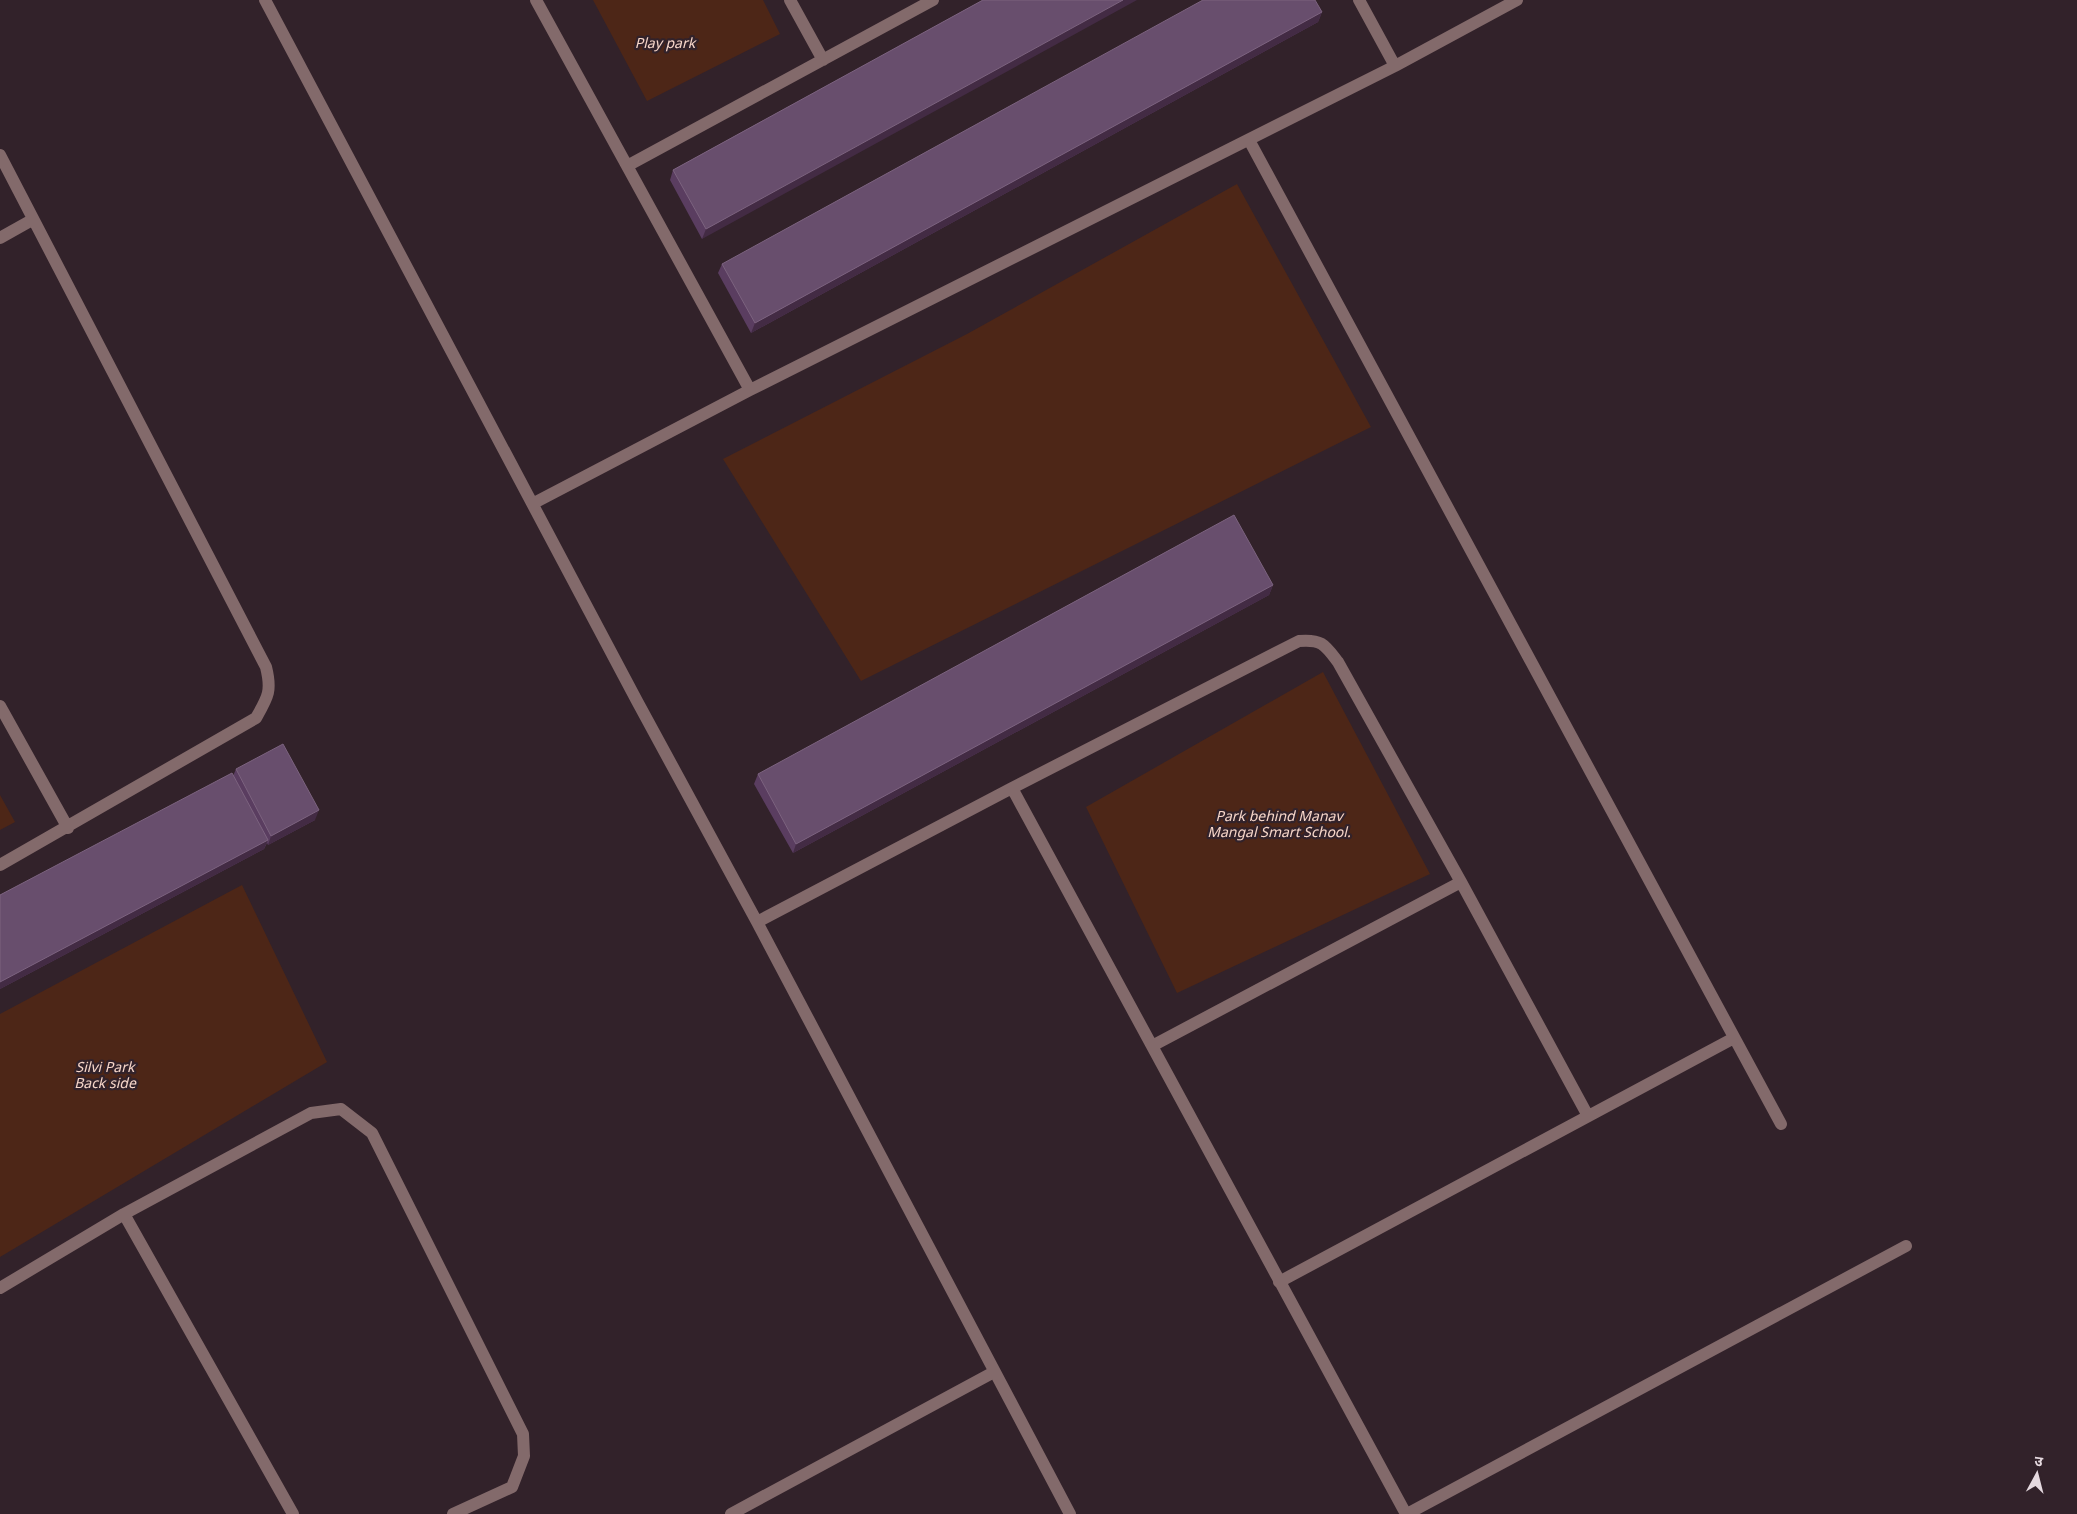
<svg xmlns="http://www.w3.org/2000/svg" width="2077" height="1514" font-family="Georgia,'Noto Sans Devanagari',serif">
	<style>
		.green { fill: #4d2617 }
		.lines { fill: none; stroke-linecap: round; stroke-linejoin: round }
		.minor { stroke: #836a6b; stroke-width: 12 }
		.wall { fill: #5a3d60 }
		.shaded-wall { fill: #432b44 }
		.building { fill: #684e6d; stroke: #7c637f }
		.labels { text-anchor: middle; stroke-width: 4.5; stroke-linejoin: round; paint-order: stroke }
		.park-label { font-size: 14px; font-style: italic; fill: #f7d6c9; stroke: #32222a }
	</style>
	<rect width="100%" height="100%" fill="#32222a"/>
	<path class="green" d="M593,0H763L780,34L647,101Z
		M1237,184L1371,427L861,681L723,459L967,334Z
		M1323,672L1430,874L1177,993L1086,807Z
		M0,795L15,822L0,830Z
		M242,885L327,1062L0,1257V1014Z"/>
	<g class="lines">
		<path class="minor" d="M265,0L637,701L757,922L1070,1514
			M536,0L750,390
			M790,0L823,60
			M1359,0L1395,66
			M1249,140L1781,1124
			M0,155L266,667C272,691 268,697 256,718L0,865
			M627,166L933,0
			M0,238L32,220
			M534,503L750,390L1395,66L1517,0
			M0,706L68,828
			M1012,788L1406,1514
			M757,922L1012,788L1299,641C1322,639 1325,645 1338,662L1461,882L1588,1116
			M1152,1046L1461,882
			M124,1214L293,1514
			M1279,1282L1734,1038
			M0,1288L124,1214L311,1113L341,1109L372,1133L523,1434L524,1456L512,1487L453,1514
			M731,1514L994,1372
			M1407,1514L1906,1246"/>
	</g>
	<path class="wall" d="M983,0L702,239L670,180L673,170Z
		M1322,12L1318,22L751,333L718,273L722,264Z
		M1273,585L1269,595L793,853L754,784L758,774Z
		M236,769L315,820L268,845L267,843L264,849L0,989V895L233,776Z"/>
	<path class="shaded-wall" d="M1123,0H1137L702,239L706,229Z
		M1322,12L1318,22L751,333L755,323Z
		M1273,585L1269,595L793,853L796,844Z
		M319,810L315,820L268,845L271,836Z
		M268,840L264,849L0,989V982Z"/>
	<path class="building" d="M983,0H1123L706,229L673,170Z
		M1203,0H1315L1322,12L755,323L722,264Z
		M1234,515L1273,585L796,844L758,774Z
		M283,744L319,810L271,836L236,769Z
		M232,773L268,840L0,982V895Z"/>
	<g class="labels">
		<g class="park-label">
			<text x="665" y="48">Play park</text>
			<text x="1279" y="821">Park behind Manav<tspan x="1279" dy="16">Mangal Smart School.</tspan></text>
			<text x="105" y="1072">Silvi Park<tspan x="105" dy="16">Back side</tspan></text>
		</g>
	</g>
	<g transform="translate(2037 1474) rotate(7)" stroke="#32222a" stroke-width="4" paint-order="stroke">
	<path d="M0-4L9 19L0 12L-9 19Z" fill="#e5d9df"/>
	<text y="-8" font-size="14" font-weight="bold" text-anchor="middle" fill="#e5d9df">उ</text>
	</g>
</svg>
